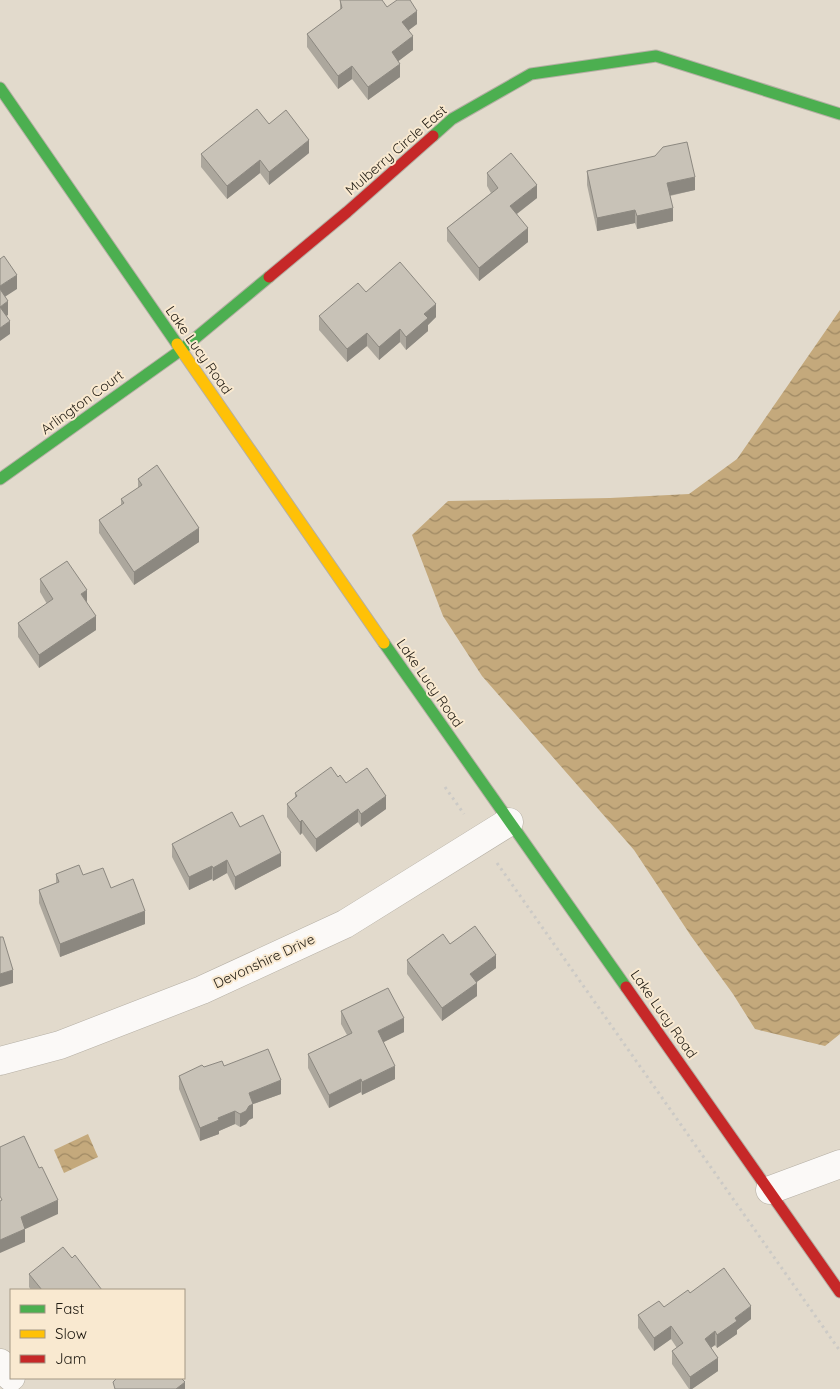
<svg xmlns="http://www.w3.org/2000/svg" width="840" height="1389" font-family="Quicksand,sans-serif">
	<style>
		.water { fill: url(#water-waves) }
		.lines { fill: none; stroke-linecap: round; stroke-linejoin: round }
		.street-casing { stroke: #b5afa4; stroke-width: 29 }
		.fast-casing { stroke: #b5afa4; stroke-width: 13 }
		.slow-casing { stroke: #b5afa4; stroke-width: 13 }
		.jam-casing { stroke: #b5afa4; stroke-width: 13 }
		.path { stroke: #cccac6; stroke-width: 3; stroke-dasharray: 2.5 4; stroke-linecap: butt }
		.street { stroke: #fbf9f7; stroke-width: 28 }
		.fast { stroke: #4caf50; stroke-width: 11 }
		.slow { stroke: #ffc107; stroke-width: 11 }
		.jam { stroke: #c62828; stroke-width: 11 }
		.wall { fill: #aca79d }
		.shaded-wall { fill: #8c8880 }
		.building { fill: #c8c2b7; stroke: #8c8880 }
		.labels { text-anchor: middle; stroke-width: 4; stroke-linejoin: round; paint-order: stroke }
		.street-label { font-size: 14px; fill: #211c13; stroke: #f9e9d0 }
	</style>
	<defs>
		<pattern id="water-waves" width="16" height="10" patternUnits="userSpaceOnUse" patternTransform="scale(1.25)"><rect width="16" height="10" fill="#c4a97c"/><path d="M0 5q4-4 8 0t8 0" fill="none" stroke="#9f8964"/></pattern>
	</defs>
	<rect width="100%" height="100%" fill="#e2dacc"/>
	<path class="water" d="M840,310V1034L825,1046L755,1029L733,994L691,936L634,850L482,676L443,616L412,535L448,501L610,498L689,494L737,459Z
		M88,1134L98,1157L64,1173L54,1150Z"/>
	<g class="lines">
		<defs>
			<path id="street" d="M0,1061L60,1045L202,990L345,924L509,822
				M770,1190L840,1164
				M0,1363L11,1377"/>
			<path id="fast" d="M0,88L177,344
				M433,136L452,119L531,74L656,56L840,114
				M0,479L181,350L269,277
				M384,643L626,987"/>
			<path id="slow" d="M177,344L384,643"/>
			<path id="jam" d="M269,277L347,212L433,136
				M626,987L840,1292"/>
		</defs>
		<use href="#street" class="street-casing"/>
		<use href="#fast" class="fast-casing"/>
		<use href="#slow" class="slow-casing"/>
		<use href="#jam" class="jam-casing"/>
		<path class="path" d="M445,787L464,814
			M497,863L840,1351"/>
		<use href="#street" class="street"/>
		<use href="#fast" class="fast"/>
		<use href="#slow" class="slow"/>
		<use href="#jam" class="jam"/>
	</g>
	<path class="wall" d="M340,0L387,7L417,24L409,30L413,50L398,61L400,77L368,100L352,79L338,89L307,47V34L340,10Z
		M269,124L309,153L269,185L260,173L227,199L201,167V154Z
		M587,171L695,190L670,196L673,221L637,229L635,223L597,231L587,185Z
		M487,173L537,198L517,214L528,242L479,281L447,241V228L491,193L487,186Z
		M366,292L436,317L428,325V331L406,350L400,342L379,360L367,346L347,362L319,330V316Z
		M138,479L199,542L134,585L99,533V520L121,505V499L138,488Z
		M40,579L87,603L96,630L39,668L18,637V623L47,604L40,592Z
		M338,777L386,809L361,827L358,822L316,852L302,833L300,835L287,817V804L295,798V793Z
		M240,827L281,866L235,890L227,873L213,881L212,879L189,890L172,857V844Z
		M56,874L83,875L111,888L145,924L60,957L39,903V890L56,883Z
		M450,944L496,968L476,982L477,996L442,1021L407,974V960Z
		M341,1011L404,1032L383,1042L395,1079L362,1095L361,1092L329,1108L308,1068V1054L347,1035L341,1024Z
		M224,1066L281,1094L253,1104V1118L249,1120L246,1124L240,1127L235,1124L219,1131V1134L200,1141L179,1089V1076L204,1067Z
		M29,1274L102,1290H31L29,1287Z
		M690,1293L751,1319L737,1330V1334L717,1348L715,1345L711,1348L718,1371L692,1389H689L672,1364V1351L677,1348L671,1339L654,1351L638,1328V1315L664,1307Z"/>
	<path class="shaded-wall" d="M417,11V24L402,35V22Z
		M413,36V50L392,66V52Z
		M400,64V77L368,100V87Z
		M352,66V79L338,89V76Z
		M309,140V153L269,185V172Z
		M260,160V173L227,199V186Z
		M695,177V190L667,196V183Z
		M537,185V198L510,219V206Z
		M673,208V221L637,229V216Z
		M635,210V223L597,231V218Z
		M528,228V242L479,281V268Z
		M17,275V289L0,300V286Z
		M8,301V315L0,320V307Z
		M436,304V317L428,325V331L406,350V337L424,314Z
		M10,321V334L0,341V328Z
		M400,329V342L379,360V347Z
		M367,333V346L347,362V349Z
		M199,528V542L134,585V572Z
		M87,590V603L81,594Z
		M96,616V630L39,668V655Z
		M386,796V809L361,827V814Z
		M358,809V822L316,852V839Z
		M302,820V833L300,835V822Z
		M281,853V866L235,890V877Z
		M227,860V873L213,881V868Z
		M212,866V879L189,890V877Z
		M145,911V924L60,957V944Z
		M496,955V968L470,987V974Z
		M13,970V983L0,987V974Z
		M477,983V996L442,1021V1008Z
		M404,1018V1032L378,1045V1031Z
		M395,1066V1079L362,1095V1082Z
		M361,1079V1092L329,1108V1095Z
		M281,1080V1094L253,1104V1118L249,1120L246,1124L240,1127V1114L249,1093Z
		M235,1111V1124L219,1131V1134L200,1141V1128L218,1118Z
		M58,1200V1214L21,1231V1217Z
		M25,1229V1242L0,1253V1240Z
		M751,1306V1319L737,1330V1334L717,1348V1335L735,1318Z
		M671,1326V1339L654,1351V1338Z
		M715,1331V1345L705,1352V1339Z
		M718,1358V1371L692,1389H690V1377Z
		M185,1382V1389H176Z"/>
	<path class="building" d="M340,0H382L387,7L397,0H410L417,11L402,22L413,36L392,52L400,64L368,87L352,66L338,76L307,34L342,8Z
		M257,109L269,124L286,110L309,140L269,172L260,160L227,186L201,154Z
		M687,142L695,177L667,183L673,208L637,216L635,210L597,218L587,171L655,156L663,147Z
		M511,153L537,185L510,206L528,228L479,268L447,228L498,188L487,173Z
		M4,256L17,275L0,286V259Z
		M400,262L436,304L424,314L428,318L406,337L400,329L379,347L367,333L347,349L319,316L358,283L366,292Z
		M0,289L8,301L0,307L10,321L0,328Z
		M157,465L199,528L134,572L99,520L124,503L121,499L142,485L138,479Z
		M67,561L87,590L81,594L96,616L39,655L18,623L53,599L40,579Z
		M331,767L338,777L340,775L346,783L367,768L386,796L361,814L358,809L316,839L302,820L300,822L287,804L297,796L295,793Z
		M232,812L240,827L263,815L281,853L235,877L227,860L213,868L212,866L189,877L172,844Z
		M79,865L83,875L103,868L111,888L133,879L145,911L60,944L39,890L59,882L56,874Z
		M475,926L496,955L470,974L477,983L442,1008L407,960L443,934L450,944Z
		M0,937H3L13,970L0,974Z
		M388,988L404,1018L378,1031L395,1066L362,1082L361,1079L329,1095L308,1054L352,1033L341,1011Z
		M268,1049L281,1080L249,1093L253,1104L249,1106L246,1111L240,1114L235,1111L218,1118L219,1120L200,1128L179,1076L202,1065L204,1067L222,1061L224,1066Z
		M24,1136L39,1168L42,1167L58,1200L21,1217L25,1229L0,1240V1201L2,1200L0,1196V1147Z
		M63,1247L72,1258L75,1255L102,1290H42L29,1274Z
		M724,1268L751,1306L735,1318L737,1321L717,1335L715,1331L705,1339L718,1358L690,1377L672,1351L683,1343L671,1326L654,1338L638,1315L659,1301L664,1307L688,1290L690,1293Z
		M117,1378H181L185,1382L176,1389H115L113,1382Z"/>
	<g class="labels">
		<g class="street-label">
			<text transform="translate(396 150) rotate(-41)" y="5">Mulberry Circle East</text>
			<text transform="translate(199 350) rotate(55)" y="5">Lake Lucy Road</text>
			<text transform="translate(82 402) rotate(-36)" y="5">Arlington Court</text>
			<text transform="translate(430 683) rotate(55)" y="5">Lake Lucy Road</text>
			<text transform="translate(264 961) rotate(-25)" y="5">Devonshire Drive</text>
			<text transform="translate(664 1014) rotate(55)" y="5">Lake Lucy Road</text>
		</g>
	</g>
	<rect x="10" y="1289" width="175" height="90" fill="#f9e9d0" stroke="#a39784"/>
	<rect x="20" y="1305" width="25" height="8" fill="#4caf50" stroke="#a39784"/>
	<text x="55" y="1314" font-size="15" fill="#211c13">Fast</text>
	<rect x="20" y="1330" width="25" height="8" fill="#ffc107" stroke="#a39784"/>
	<text x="55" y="1339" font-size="15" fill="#211c13">Slow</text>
	<rect x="20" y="1355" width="25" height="8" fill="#c62828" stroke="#a39784"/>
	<text x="55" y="1364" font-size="15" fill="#211c13">Jam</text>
</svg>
